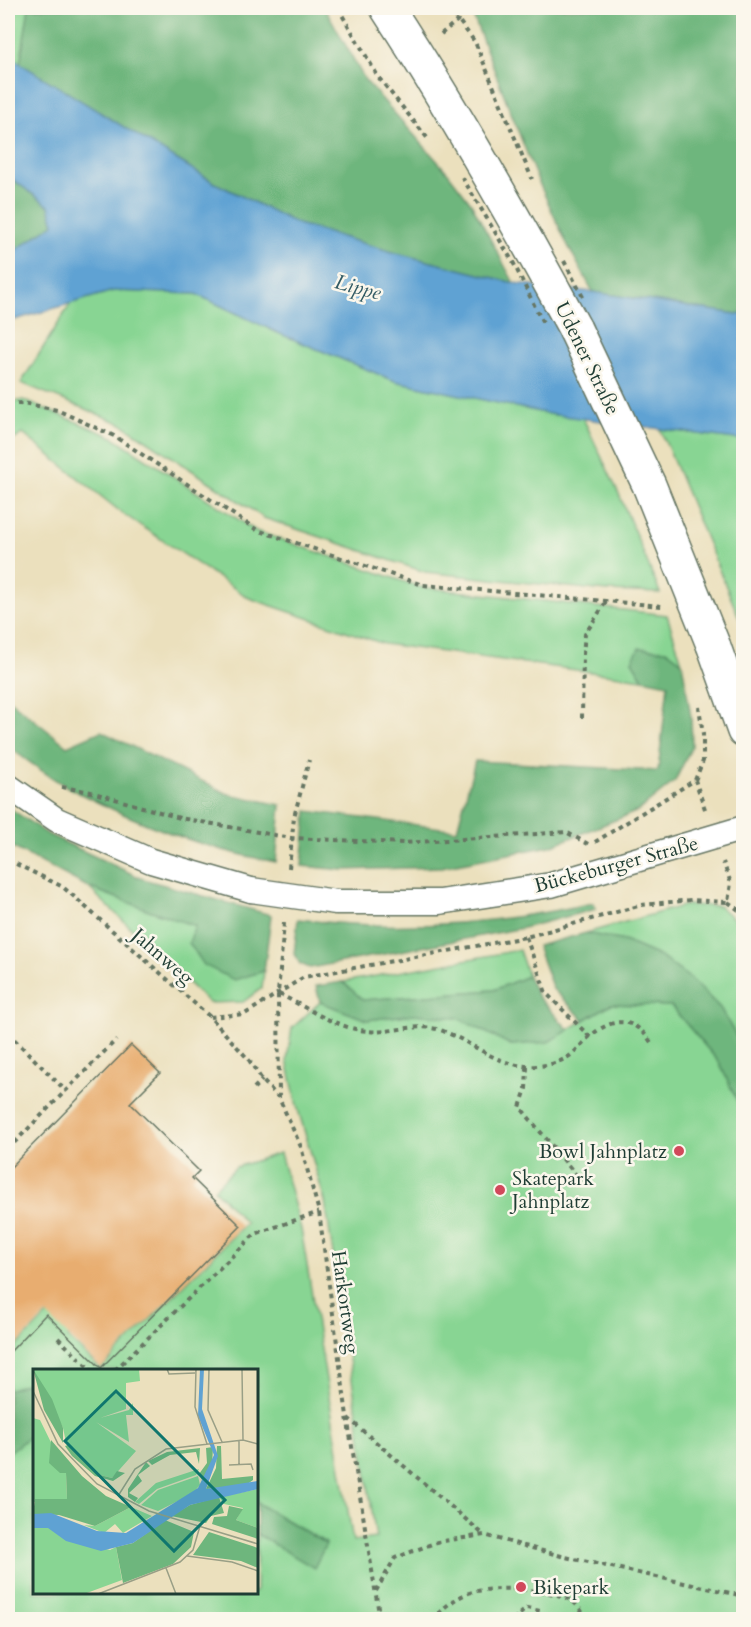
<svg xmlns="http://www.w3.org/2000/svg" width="751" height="1627" font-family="Cardo,serif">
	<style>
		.green { fill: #88d593; stroke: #548964; stroke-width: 1.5 }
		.forest { fill: #6eb67d; stroke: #467a58; stroke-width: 1.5 }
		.water { fill: #5fa2d3; stroke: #3f7084; stroke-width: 1.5 }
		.building { fill: #e8ad70 }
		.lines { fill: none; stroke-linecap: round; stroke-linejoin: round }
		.street-casing { stroke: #667664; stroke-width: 27 }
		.secondary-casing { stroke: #667664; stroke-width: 36 }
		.path { stroke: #667664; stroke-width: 4; stroke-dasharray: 4.5 4.5; stroke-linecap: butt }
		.street { stroke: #fff; stroke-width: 24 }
		.secondary { stroke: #fff; stroke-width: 33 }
		.street-bridge-casing { stroke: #667664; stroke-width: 27; stroke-linecap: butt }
		.secondary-bridge-casing { stroke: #667664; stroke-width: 36; stroke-linecap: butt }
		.path-bridge { stroke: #667664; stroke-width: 4; stroke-dasharray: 4.5 4.5; stroke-linecap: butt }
		.street-bridge { stroke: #fff; stroke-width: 24 }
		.secondary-bridge { stroke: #fff; stroke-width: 33 }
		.poi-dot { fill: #d1495b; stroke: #fbf7ec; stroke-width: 2 }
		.labels { text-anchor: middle; stroke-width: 5; stroke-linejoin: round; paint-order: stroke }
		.street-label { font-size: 20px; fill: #1f3d34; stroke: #fbf7ec }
		.poi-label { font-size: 20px; fill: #1f3d34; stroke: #fbf7ec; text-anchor: start }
		.water-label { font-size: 21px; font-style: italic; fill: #325b64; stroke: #fbf7ec }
		.inset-road { fill: none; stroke: #999f86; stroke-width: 1.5 }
		.view { fill: #0f766e; fill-opacity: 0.15; stroke: #0f766e; stroke-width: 3 }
		.inset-edge { fill: none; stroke: #1f3d34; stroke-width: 3 }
	</style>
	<rect width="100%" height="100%" fill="#fbf7ec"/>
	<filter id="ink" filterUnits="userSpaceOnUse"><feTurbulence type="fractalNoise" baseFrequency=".0167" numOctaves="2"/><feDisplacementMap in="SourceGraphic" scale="12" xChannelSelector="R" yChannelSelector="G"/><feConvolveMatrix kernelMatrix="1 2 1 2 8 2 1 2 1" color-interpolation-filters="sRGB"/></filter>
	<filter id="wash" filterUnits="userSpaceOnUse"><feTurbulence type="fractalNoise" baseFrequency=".008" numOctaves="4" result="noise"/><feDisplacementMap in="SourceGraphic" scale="24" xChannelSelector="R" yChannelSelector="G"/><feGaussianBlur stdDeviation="1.35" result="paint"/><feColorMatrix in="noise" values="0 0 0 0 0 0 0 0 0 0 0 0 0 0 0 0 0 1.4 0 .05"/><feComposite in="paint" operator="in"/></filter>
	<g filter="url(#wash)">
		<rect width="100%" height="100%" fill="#ebe0bd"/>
		<path class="green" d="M8,8H29L20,64L8,54Z
			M113,291L196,294L278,333L395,381L549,414L583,418L619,494L660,593L607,591L425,572L264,518L122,424L21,383L71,303Z
			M23,400L113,437L256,531L420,587L667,615L682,662L666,650L632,661L643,679L384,644L249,598L122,513L23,434L8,443V403Z
			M660,429L743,440V627Z
			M88,887L149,910L196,926L234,980L264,971L262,988L243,1002L209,1003Z
			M686,905L719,906L743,927V1048L720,1008L691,979L659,956L624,941L586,933Z
			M519,950L528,976L494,990L363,1000L343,982Z
			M320,1002L367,1020L414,1014L458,1018L511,1045L548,1042L611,1004L671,1006L719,1062L744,1114L743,1619L8,1620V1453L34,1433V1592H256L257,1534L314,1567L326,1543L257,1503L256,1370H34V1381L8,1390V1355L50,1312L72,1333L68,1338L101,1369L246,1223L214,1189L236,1167L280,1153L301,1229L353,1541L376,1538L325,1201L297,1106L287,1060L292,1028Z"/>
		<path class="forest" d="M29,8H325L365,80L448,173L471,203L514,283L396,253L298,224L215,183L20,64Z
			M470,8H743V315L593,292L566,242L535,174Z
			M8,176L49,206L54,224L8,255Z
			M639,648L666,650L682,662L691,717L692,746L675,781L638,811L550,846L441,867L343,870L302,866L307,811L457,830L475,761L658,771L668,684L643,679L632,661Z
			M8,699L67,746L101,731L228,794L281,805L276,862C207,850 135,822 73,790C50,778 29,761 8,747Z
			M8,807L49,835L143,879L271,915L264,971L234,980L204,965L189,943L195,926L149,910L88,887L10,846L8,844Z
			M593,903L596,909L523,928L310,968L300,964L294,954L298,919C396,932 497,924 593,903Z
			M586,933L624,941L659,956L691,979L720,1008L743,1048V1114L719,1062L671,1006L611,1004L584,1020L553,989L537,946Z
			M528,976L538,997L569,1030L548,1042L511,1045L458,1018L414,1014L367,1020L320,1002L316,986L343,982L363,1000L494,990Z
			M34,1381V1433L8,1453V1390Z
			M257,1503L326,1544L314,1568L257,1534Z"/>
		<path class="water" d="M8,54L21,64L215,183L298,224L396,253L514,283L593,292L743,315V440L549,414L395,381L278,333L196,294L113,291L8,322V255L54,224L49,206L8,176Z"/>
		<g id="blocks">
			<path class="building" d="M131,1045L160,1073L130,1103L199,1171L192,1178L241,1226L101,1368L46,1314L8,1354V1170Z"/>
		</g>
	</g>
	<g filter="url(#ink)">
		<use href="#blocks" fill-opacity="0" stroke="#667664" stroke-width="1.5"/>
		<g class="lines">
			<defs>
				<path id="street" d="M8,786L57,820L151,861L251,890
					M336,902H440L551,885L744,828"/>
				<path id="secondary" d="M387,8C455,112 516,220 575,329
					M714,647L744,731"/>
			</defs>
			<use href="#street" class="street-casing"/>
			<use href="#secondary" class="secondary-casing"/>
			<path class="path" d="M338,8L379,78L429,140
				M449,8L475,42L532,179
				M441,34L458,20L463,8
				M8,404L23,403L57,410L114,436L257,530L423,585L662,606
				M582,718L583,654L585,634L606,602
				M695,780L703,761V734L699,707
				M62,787L91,792L180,818L291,838L404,843L566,832L588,844
				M595,842L695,780L706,812
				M8,860L63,887L210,1017L249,1060L262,1080L278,1097
				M289,868L294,817L309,760
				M728,902L744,914
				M284,923L278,993L279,1098L301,1147L319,1212L347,1416L380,1620
				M526,937L546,993L590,1037
				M279,994C306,1007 336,1028 367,1031C391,1034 415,1022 440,1030C470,1040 494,1065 528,1066C542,1067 556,1064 568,1057C575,1053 581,1044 588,1038C612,1017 634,1015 652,1044
				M210,1017L245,1014L304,977L526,937L642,905L691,900L728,902L731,883L723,862
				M8,1033L66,1091
				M527,1067L526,1089L520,1107L581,1181
				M254,1088L262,1080
				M8,1149L116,1040
				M58,1338L91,1370
				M115,1370L255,1234L319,1212
				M348,1418L483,1534
				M376,1591L395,1558L437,1542L484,1535L565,1557L744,1596
				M432,1620C442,1609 452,1600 466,1594C489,1585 551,1588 572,1601C579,1606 583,1613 587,1620
				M513,1620L527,1608L540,1611L552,1620"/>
			<use href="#street" class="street"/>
			<use href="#secondary" class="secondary"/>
			<defs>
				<path id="street-bridge" d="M251,890L336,902"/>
				<path id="secondary-bridge" d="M575,329L649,485L714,647"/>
			</defs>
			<use href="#street-bridge" class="street-bridge-casing"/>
			<use href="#secondary-bridge" class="secondary-bridge-casing"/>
			<path class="path-bridge" d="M462,177L513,262L543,323
				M564,261L583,297"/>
			<use href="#street-bridge" class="street-bridge"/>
			<use href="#secondary-bridge" class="secondary-bridge"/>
		</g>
	</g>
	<g class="poi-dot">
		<circle cx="679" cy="1151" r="6"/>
		<circle cx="500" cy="1190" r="6"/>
		<circle cx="521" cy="1587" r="6"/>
	</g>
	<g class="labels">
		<g class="street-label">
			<text transform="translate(588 358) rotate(64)" y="7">Udener Straße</text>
			<text transform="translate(616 864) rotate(-15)" y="7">Bückeburger Straße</text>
			<text transform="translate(163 956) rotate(41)" y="7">Jahnweg</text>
			<text transform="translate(346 1302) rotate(82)" y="7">Harkortweg</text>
		</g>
		<g class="poi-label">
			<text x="667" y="1158" text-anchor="end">Bowl Jahnplatz</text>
			<text x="512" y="1185">Skatepark<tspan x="512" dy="23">Jahnplatz</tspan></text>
			<text x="533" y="1594">Bikepark</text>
		</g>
		<g class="water-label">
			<text transform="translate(358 287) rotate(15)" y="7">Lippe</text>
		</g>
	</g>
	<g transform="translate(33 1369)">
		<rect width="225" height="225" fill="#ebe0bd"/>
		<path d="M0,0H106L107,12L93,14V40L67,49L96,41L100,34V46H93L96,73L63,53L103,82L79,109L67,106L53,96L33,73L30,59ZM0,49L7,51L33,104L34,130L0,133ZM166,100L163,106L124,120L106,135L102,133L123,114ZM165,107L167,116L159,125L125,142L108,136L125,121ZM225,120V159L203,151L210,139L191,135L186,128ZM98,138L119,147L90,164L82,155L71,164L51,156L62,157ZM15,158L30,169L77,181L83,178L89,211L51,225H0V159Z" fill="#88d593"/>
		<path d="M0,0L19,30L30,59V74L11,41ZM18,71L49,107L73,127L98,138L62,157L26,146L0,145L2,130H34L33,104H27L16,94ZM35,76L67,106L79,109L84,102L92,104L80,112L62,107L39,87L32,77ZM184,77H188L189,110L220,107V111L213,116L173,120L183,99ZM180,78L179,97L169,111L166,105L174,94L173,79ZM167,79L166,95L163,83L137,86L119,96L115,92L134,83ZM113,93L117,97L105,106L109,112L96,124L105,129L102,133L95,128V120ZM186,128L191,144L178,147L173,154L138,147L157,136ZM196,137L210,140L203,151L225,159V170L179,155L181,148L194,147ZM132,151L161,163L158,178L140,195L90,214L83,178L100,174ZM176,163L225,179V199L208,192L160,186Z" fill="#6eb67d"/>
		<path d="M167,0H171L169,40L185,87L173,120L225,112V120L157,136L100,174L68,182L33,172L15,159H0V145L18,144L64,162L93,164L165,119L181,86L165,47Z" fill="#5fa2d3"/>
		<path class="inset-road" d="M134,0L136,5L162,4M163,0L162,38L174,75M176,0L175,41L189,73M209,0L210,71M0,22L25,75L64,115L116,142L225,175M206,71V96M196,96L218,95L220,101M85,127L102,100L133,80L210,71L225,75M154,187L199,193L225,202M133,199L143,225M65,225L147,193L160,181L167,157"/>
		<path class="view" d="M83,22L192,131L141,182L32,72Z"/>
		<rect width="225" height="225" class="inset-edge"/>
	</g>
	<rect width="751" height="1627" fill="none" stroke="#fbf7ec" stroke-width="30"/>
</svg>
